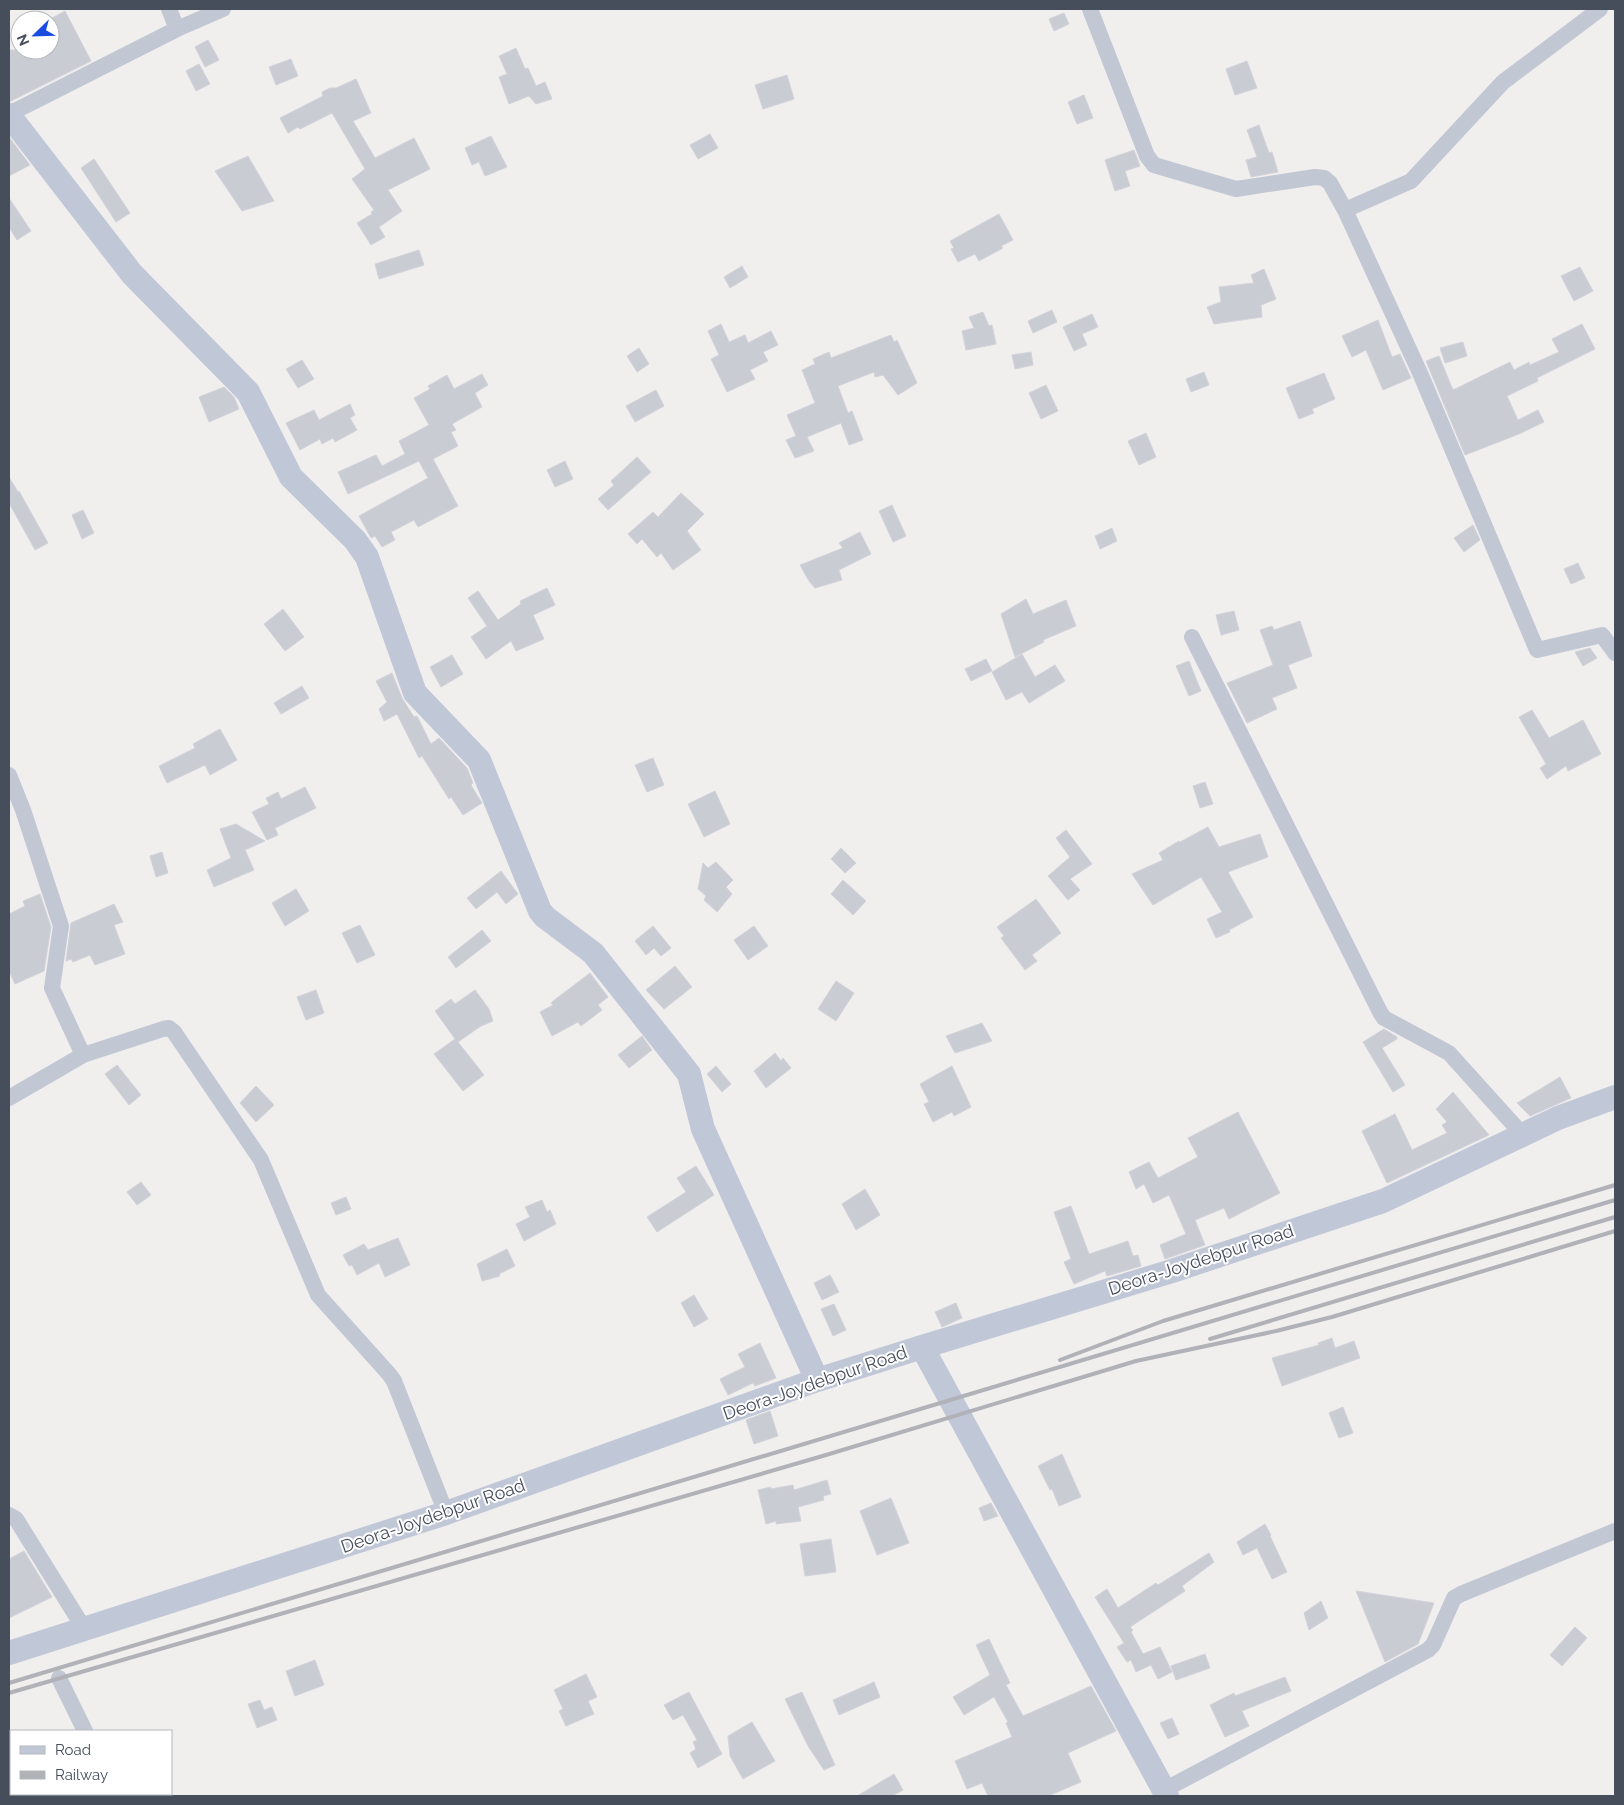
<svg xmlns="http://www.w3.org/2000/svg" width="1624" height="1805" font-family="Raleway,sans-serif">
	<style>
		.building { fill: #caccd4; stroke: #d2d3da }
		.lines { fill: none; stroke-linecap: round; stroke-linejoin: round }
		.street { stroke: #c1c7d3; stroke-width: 16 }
		.secondary { stroke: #c0c7d7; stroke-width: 24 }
		.rail { stroke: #b0b2b8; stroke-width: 4 }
		.labels { text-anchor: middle; stroke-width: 4; stroke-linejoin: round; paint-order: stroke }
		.street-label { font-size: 18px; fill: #464d5b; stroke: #fff }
	</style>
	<rect width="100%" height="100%" fill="#f1eeee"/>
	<path class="building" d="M65,11L91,61L9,102V50H50V19Z
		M1064,13L1069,24L1054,31L1049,19Z
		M208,40L219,60L205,67L195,47Z
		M516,48L525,69L528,68L536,86L545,82L552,99L536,104L529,96L509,104L499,77L507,74L499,56Z
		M291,59L298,76L276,85L269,67Z
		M1247,61L1257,88L1235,95L1226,69Z
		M199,64L210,84L196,91L186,71Z
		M787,75L794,99L763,109L755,85Z
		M356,79L371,113L353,121L375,158L414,138L430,169L388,190L402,211L379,227L385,237L371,245L357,223L372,214L371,212L374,210L352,179L365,169L332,113L300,129L298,127L288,133L280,118L323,96L322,92L330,88H336Z
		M1084,95L1093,118L1077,124L1068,102Z
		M1259,125L1269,153L1272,152L1278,172L1251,177L1246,160L1257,157L1247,130Z
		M710,134L718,148L698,159L690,145Z
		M491,136L507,167L485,176L479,162L472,165L465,148Z
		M9,137L30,165L9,176Z
		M1134,150L1140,166L1125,171L1130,186L1115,191L1105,160Z
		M248,156L274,201L242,211L215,171Z
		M94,159L130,213L116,222L81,168Z
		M9,198L31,231L17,240L9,227Z
		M999,214L1013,240L1001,246L1003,248L979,261L975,254L958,262L951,249L954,248L950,241Z
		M419,250L424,265L379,279L375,264Z
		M742,266L748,277L730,288L724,277Z
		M1580,267L1593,291L1574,301L1561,276Z
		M1264,269L1276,299L1261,305L1262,317L1214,324L1207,307L1221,302L1219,287L1254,283L1251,275Z
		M1052,310L1057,322L1033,333L1028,321Z
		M983,312L989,326L992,325L996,344L966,350L962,331L974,328L969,317Z
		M1092,314L1098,327L1082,334L1087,345L1074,351L1063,327Z
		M1378,320L1392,357L1400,354L1411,378L1383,390L1366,350L1352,357L1342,336Z
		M721,324L729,342L745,335L748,343L771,331L778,345L763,352L768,361L750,370L755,379L727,392L711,359L719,355L708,331Z
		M1582,324L1595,349L1537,378L1538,381L1507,396L1518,420L1538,410L1544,422L1519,434L1465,455L1426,361L1439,356L1453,390L1510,362L1514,370L1529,362L1530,365L1559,352L1552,339Z
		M891,335L894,342L897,340L917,383L898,395L883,375L875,377L874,372L838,386L848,413L852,411L863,440L849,445L841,423L807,437L814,451L795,458L786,440L796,436L787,415L815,403L802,370L815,364L813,359L829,352L831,358Z
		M1463,342L1467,356L1445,363L1440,348Z
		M639,348L649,364L637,372L627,356Z
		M1031,352L1033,365L1015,369L1012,355Z
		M302,360L314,379L298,388L286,369Z
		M1204,372L1209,385L1191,392L1186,379Z
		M1324,373L1335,399L1312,409L1314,413L1299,419L1286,388Z
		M482,374L488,385L475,393L482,407L452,424L456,430L451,432L458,446L433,459L458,506L418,527L414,520L391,532L395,540L382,547L375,536L371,538L359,516L428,478L419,461L348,494L338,472L376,455L382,466L405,454L399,441L429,425L414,398L430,389L428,386L447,375L454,389Z
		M1046,385L1058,411L1041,419L1029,393Z
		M224,387L234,397L239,409L209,422L199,397Z
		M656,390L664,406L635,422L626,406Z
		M350,404L355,415L350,418L357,430L335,442L333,438L322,444L320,439L300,450L286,423L314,410L319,420Z
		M1146,433L1156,457L1139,465L1128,441Z
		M637,457L651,472L608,510L598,499L614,485L611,481Z
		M565,461L573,479L555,487L547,470Z
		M9,477L18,492L19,491L48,543L35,550L9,503Z
		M681,493L704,514L687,531L701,550L673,570L661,553L657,557L642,539L637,544L628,534L653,512L658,517Z
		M892,505L906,536L893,542L879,511Z
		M83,510L94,533L82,539L72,515Z
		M1473,525L1480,540L1464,552L1454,538Z
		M1112,528L1117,541L1100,549L1095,536Z
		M860,532L871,554L839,570L842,580L815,588L809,581L800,565L843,548L839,543Z
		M1578,563L1585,578L1571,584L1564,569Z
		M547,588L555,605L533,615L544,639L516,651L511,641L486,659L471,637L487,626L468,598L478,591L498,620L521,604L520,601Z
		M1026,599L1033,614L1066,600L1076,626L1043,640L1044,642L1015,657L1001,614Z
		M283,609L304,637L285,651L264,624Z
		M1234,611L1239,630L1221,635L1216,615Z
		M1300,621L1312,656L1288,665L1297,688L1272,698L1277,709L1247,723L1227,683L1273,665L1260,630L1272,626L1274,630Z
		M1590,648L1597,658L1583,666L1575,652Z
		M1022,654L1035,677L1055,665L1065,681L1029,703L1022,692L1006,700L992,672Z
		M452,655L463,674L441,687L430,667Z
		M986,659L992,671L971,681L965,669Z
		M1189,661L1201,691L1189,696L1176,666Z
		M392,673L402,698L414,717L417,716L431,744L439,738L467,768L473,783L471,785L482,803L463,815L451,797L449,799L422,756L419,758L397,714L384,721L379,709L387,702L376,681Z
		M302,686L309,698L281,714L274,703Z
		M1532,710L1549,738L1583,720L1601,754L1568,771L1566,766L1547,779L1540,768L1546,764L1519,717Z
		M220,729L237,760L210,775L205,765L167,783L159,766L195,748L193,744Z
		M653,758L664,785L647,792L635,765Z
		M1205,782L1213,804L1200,808L1193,786Z
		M305,787L316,808L275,828L278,835L267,840L252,812L269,804L266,798L278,792L281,799Z
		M715,791L730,824L704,837L688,804Z
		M236,824L265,841L245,850L254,870L214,887L207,870L231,858L220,829Z
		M1208,827L1219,847L1260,834L1268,857L1228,872L1253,917L1229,930L1230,932L1216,938L1207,919L1222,912L1201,877L1153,905L1132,874L1163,860L1159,853L1179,841L1180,842Z
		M1066,830L1092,864L1070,879L1080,890L1068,900L1048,876L1070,857L1056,838Z
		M841,848L856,863L845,873L831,859Z
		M162,852L168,873L156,877L150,856Z
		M716,862L733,880L726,887L732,894L717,912L704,900L706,896L698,889L703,863L708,868Z
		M501,871L518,894L506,904L497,892L476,909L467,898Z
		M843,880L866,901L853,915L831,894Z
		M296,889L309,911L285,926L272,903Z
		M40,894L51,927L44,971L15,984L9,971V914L25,906L23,901Z
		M1036,899L1061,933L1032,955L1037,961L1025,970L1001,938L1004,936L997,927Z
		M114,904L123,922L114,925L125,954L95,965L90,955L73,962L71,959L66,961L71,923Z
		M360,925L375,955L357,963L342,933Z
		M653,926L671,948L661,956L654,948L646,955L635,941Z
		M754,926L768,946L748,960L734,940Z
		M482,930L491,941L456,968L448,957Z
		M675,966L692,987L664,1009L646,990Z
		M590,973L608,997L598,1005L602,1010L581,1026L578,1022L552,1036L540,1012L553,1005L551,1003L553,1001Z
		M836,981L854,993L836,1021L818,1009Z
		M316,990L324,1013L306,1020L297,997Z
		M475,990L489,1009L493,1021L481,1026L458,1042L484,1075L463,1091L434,1054L455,1039L435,1011L451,999L455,1004Z
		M982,1023L992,1041L955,1053L946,1036Z
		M1384,1029L1397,1037V1039L1382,1048L1405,1085L1393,1092L1363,1042Z
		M642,1036L652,1050L629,1068L618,1055Z
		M775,1053L781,1061L783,1058L791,1068L766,1088L754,1071Z
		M117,1065L141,1095L129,1105L105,1074Z
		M716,1066L731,1084L722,1092L707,1074Z
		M952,1066L971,1107L954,1116L952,1112L933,1122L924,1104L929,1102L920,1084Z
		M1560,1077L1571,1098L1530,1116L1517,1103Z
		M256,1086L274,1105L256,1122L240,1103Z
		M1453,1092L1489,1135L1387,1183L1362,1131L1395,1114L1412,1150L1447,1133L1442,1125L1447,1122L1436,1109Z
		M1238,1112L1280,1193L1229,1219L1224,1208L1195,1220L1205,1245L1165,1259L1160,1245L1186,1234L1169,1195L1153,1203L1144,1184L1136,1189L1129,1172L1149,1162L1158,1178L1198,1157L1188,1138Z
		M696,1166L714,1195L657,1232L647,1217L686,1192L677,1178Z
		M141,1182L151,1195L137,1205L127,1192Z
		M865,1189L880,1215L856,1230L842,1204Z
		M346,1197L351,1209L336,1215L331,1203Z
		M542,1200L547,1212L550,1210L556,1224L524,1241L516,1224L530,1217L525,1207Z
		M1071,1206L1089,1254L1128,1241L1133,1256L1138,1255L1141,1266L1107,1276L1105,1271L1074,1284L1064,1262L1071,1259L1054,1212Z
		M398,1238L410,1265L385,1277L379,1263L357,1275L352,1265L349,1266L343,1255L364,1244L368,1250Z
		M507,1249L515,1266L499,1274L500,1276L482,1281L477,1264Z
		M830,1275L839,1292L822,1300L814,1283Z
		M694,1295L708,1319L694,1327L681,1303Z
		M956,1303L962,1318L942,1327L935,1312Z
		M834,1304L846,1330L833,1336L821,1309Z
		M1332,1338L1335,1348L1354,1341L1360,1358L1282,1386L1272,1358L1319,1345L1318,1343Z
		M760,1343L776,1378L755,1386L753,1383L728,1395L720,1379L745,1367L738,1354Z
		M1343,1407L1353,1433L1339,1438L1329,1413Z
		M770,1411L778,1436L754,1444L746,1420Z
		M1062,1454L1081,1497L1059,1506L1052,1489L1050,1490L1038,1466Z
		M827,1480L831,1494L823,1496L824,1500L798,1507L801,1521L776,1524V1521L766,1524L758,1490L771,1487V1489L793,1485L794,1490Z
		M891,1498L909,1543L877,1555L860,1511Z
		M991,1503L998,1516L984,1521L979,1508Z
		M1265,1524L1271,1535L1270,1536L1287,1572L1272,1579L1257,1548L1243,1555L1237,1542Z
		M831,1539L836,1572L805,1576L800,1544Z
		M24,1551L52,1597L9,1618V1559Z
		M1209,1553L1214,1562L1182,1586L1185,1591L1130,1627L1133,1630L1131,1632L1143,1654L1160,1647L1172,1672L1158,1679L1151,1665L1136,1672L1131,1660L1127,1662L1117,1647L1124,1643L1095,1597L1107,1589L1118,1608L1156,1583L1158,1585Z
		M1356,1591L1434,1603L1418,1644L1385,1662Z
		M1321,1601L1328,1618L1309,1630L1304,1613Z
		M1575,1627L1587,1638L1562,1666L1550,1655Z
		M989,1639L1010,1683L1006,1685L1023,1716L1091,1686L1116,1731L1068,1753L1081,1782L1048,1796H988L982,1783L967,1789L955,1761L1012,1737L1006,1723L1008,1722L994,1697L964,1715L953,1697L990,1675L976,1645Z
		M1205,1654L1210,1668L1176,1680L1171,1666Z
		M315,1660L324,1685L295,1696L286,1671Z
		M586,1674L597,1697L588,1701L594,1714L566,1726L559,1711L563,1709L554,1690Z
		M1285,1677L1291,1691L1242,1711L1249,1726L1225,1737L1210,1705L1234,1693L1235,1696Z
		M874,1682L880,1697L839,1715L833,1700Z
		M689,1692L722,1754L698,1768L690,1753L696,1749L693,1742L697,1740L683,1715L673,1720L664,1705Z
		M802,1692L835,1765L824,1770L808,1746L785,1699Z
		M260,1700L264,1710L272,1707L277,1720L257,1728L248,1704Z
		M1172,1718L1179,1734L1168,1739L1160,1723Z
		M752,1722L775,1761L743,1779L730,1756L728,1736Z
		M894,1774L903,1790L892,1796H857Z"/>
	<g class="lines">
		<path class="street" d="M169,9L177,29
			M1090,9L1147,156L1154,165L1236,189L1315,177L1324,178L1330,183L1345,210L1420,373L1537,650L1602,635L1615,653
			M9,114L177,29L223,9
			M1345,210L1411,181L1503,82L1600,9
			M1192,637L1380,1012L1384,1018L1449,1053L1523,1135
			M9,775L23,810L61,926L52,988L83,1055
			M9,1098L83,1055L163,1029L169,1028L174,1032L261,1160L318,1295L389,1374L394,1381L446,1513
			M9,1515L16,1519L85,1630
			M59,1678L85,1731
			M1164,1790L1428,1650L1433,1645L1454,1598L1461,1594L1615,1531
			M116,1794L117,1796"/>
		<path class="secondary" d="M9,115L132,274L248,392L291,477L355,540L367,557L415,693L479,760L540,911L545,917L593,953L689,1074L703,1129L817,1380
			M922,1347L1167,1796
			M9,1653L446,1513L817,1380L922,1347L1172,1271L1383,1201L1558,1118L1615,1097"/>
		<path class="rail" d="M1210,1339L1615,1217
			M1060,1360L1163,1321L1615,1185
			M9,1683L1615,1200
			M9,1693L826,1455L1136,1361L1276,1331L1332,1317L1615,1231"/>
	</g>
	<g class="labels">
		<g class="street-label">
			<text transform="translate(1201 1260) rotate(-18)" y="6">Deora-Joydebpur Road</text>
			<text transform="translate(815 1383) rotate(-19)" y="6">Deora-Joydebpur Road</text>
			<text transform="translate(433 1516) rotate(-19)" y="6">Deora-Joydebpur Road</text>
		</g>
	</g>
	<rect width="1624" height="1805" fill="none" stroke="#464d5b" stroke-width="20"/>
	<rect x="10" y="1730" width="162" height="65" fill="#ffffff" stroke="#b5b8bd"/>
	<rect x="20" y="1746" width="25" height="8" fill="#c0c7d7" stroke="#b5b8bd"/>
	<text x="55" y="1755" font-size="15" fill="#464d5b">Road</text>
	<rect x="20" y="1771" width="25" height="8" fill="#b0b2b8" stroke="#b5b8bd"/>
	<text x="55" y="1780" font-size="15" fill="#464d5b">Railway</text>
	<g transform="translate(35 35) rotate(247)"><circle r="24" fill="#ffffff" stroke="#b5b8bd"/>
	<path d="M0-4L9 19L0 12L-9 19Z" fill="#194ce0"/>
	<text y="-8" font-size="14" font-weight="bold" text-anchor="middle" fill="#464d5b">N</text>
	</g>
</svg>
